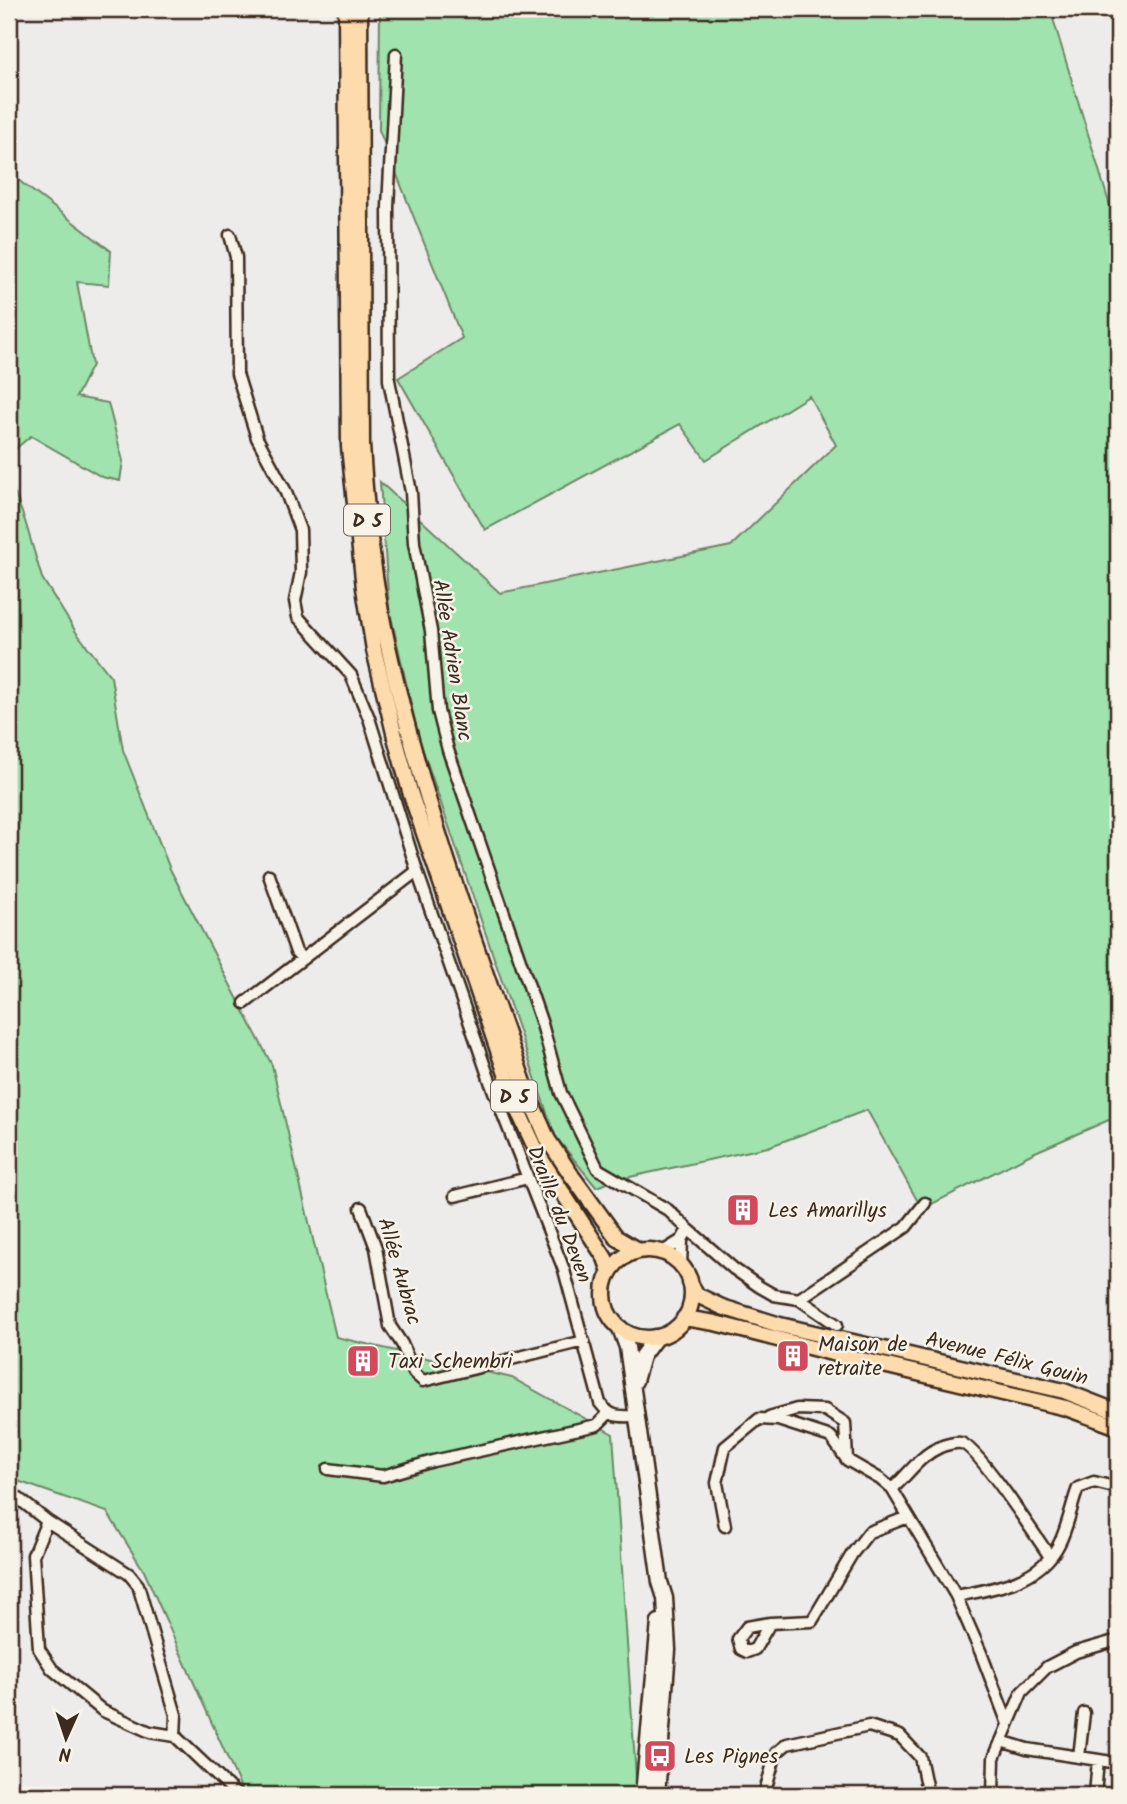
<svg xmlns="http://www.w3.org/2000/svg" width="1127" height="1804" font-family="Kalam,sans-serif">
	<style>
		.green { fill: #a0e3ae; stroke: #6e8666; stroke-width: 2 }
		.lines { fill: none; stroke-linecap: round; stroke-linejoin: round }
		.street-casing { stroke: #3b2a1e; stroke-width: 15 }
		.secondary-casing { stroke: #3b2a1e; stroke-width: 19 }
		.primary-casing { stroke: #3b2a1e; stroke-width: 19 }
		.street { stroke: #f7f3e8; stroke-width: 10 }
		.secondary { stroke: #f7f3e8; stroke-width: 14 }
		.primary { stroke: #fedbac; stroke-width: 14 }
		.labels { text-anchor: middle; stroke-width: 5; stroke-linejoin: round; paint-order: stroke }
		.shield { fill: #f7f3e8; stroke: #73665b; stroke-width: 2 }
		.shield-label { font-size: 19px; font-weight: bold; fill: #3b2a1e }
		.street-label { font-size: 21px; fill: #3b2a1e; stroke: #f7f3e8 }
		.poi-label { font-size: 21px; fill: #3b2a1e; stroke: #f7f3e8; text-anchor: start }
	</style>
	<rect width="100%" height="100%" fill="#edeceb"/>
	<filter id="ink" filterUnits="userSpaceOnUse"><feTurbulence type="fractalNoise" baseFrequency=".0143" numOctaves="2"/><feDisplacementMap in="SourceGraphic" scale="14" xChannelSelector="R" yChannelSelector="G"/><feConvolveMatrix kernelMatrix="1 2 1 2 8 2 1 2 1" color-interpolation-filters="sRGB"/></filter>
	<g filter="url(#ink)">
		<path class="green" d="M380,9H1050L1110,206L1118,225V1116L1033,1153L922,1209L867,1110L768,1147L616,1180L596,1187L555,1136L419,739L389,608L380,482L500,593L731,546L836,445L809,396L706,460L680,424L485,530L398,378L462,338L379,130Z
			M9,173L111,251L109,285L77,282L92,365L76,397L108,403L123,461L120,481L102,477L31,436L9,454Z
			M9,477L25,521L42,578L76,632L111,677L123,750L170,869L272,1065L336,1337L512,1378L613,1434L637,1793L634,1795H244L144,1571L107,1512L9,1478Z"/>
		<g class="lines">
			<defs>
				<path id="street" d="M396,54L388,207L389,380L411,492L414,543L431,631L438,711L448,750L542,1024L561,1093L598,1169L668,1210L688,1229L682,1240L681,1266
					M230,235L236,257L237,374L257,438L285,490L300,530L301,572L295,601L298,617L351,675L369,718L417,871L491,1084L564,1270L600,1403C612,1419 619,1416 637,1416
					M269,875L296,952L302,958
					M245,1003L417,871
					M455,1196L528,1178
					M361,1208L376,1248L390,1326L402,1344L414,1373L423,1381L584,1341
					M688,1229L734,1269L760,1287L774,1295L799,1299L837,1325
					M661,1253L682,1240
					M799,1299L906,1227L925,1203
					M769,1417L797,1409L825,1410L845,1423L847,1459
					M328,1469L383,1476L433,1461L597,1425L608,1414
					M892,1489C908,1475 919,1456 940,1447C944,1445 956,1442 961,1443C977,1446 1037,1538 1050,1557
					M9,1491L47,1521L129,1574L138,1585L176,1715L175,1736L237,1795
					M47,1521L33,1555L39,1649L52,1669L103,1711L150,1732L175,1736
					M725,1526L717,1483L725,1447L759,1419L778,1420L831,1437L847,1460L880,1479L892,1489L956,1596L981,1653L1008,1724
					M956,1596C993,1589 1040,1582 1059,1544C1068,1527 1071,1506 1078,1488L1094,1482L1118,1488
					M770,1623L755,1649L747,1652L741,1649L738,1639L747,1627L770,1623L812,1621L852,1554L869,1532L908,1517
					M1001,1741L1027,1749L1118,1763
					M1079,1757L1084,1713
					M764,1795L776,1753L787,1744L869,1726L900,1736L920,1757L928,1795
					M993,1795L994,1758L1022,1692L1047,1667L1076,1652L1118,1640
					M1095,1795L1098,1760"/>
				<path id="secondary" d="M620,1328L627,1347L660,1582L665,1598L668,1650L657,1795
					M635,1381L642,1356L656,1337
					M643,1795L659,1622"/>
				<path id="primary" d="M346,9L349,447L364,588L374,650L396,741L411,795L520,1115L539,1156L605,1258L610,1272
					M360,9L362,445C366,513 373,580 388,646C421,798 476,946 528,1094L548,1140L572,1176L617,1238L639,1251
					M604 1294a44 44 0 1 1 88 0a44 44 0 1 1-88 0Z
					M690,1283L697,1295L722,1307L780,1325L1064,1391L1118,1412
					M684,1318L715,1323L828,1352L1066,1408L1118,1427"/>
			</defs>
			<use href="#street" class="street-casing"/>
			<use href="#secondary" class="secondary-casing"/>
			<use href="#primary" class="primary-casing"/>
			<use href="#street" class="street"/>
			<use href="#secondary" class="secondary"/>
			<use href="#primary" class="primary"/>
		</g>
	</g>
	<defs>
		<symbol id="building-square" viewBox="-11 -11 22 22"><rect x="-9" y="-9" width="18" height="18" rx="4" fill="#d1495b" stroke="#f7f3e8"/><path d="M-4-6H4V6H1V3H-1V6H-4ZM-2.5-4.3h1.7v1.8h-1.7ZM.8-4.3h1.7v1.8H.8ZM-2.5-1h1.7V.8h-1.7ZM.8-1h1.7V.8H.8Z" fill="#fff"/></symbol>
		<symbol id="bus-square" viewBox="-11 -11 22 22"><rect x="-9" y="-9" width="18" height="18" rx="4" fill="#d1495b" stroke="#f7f3e8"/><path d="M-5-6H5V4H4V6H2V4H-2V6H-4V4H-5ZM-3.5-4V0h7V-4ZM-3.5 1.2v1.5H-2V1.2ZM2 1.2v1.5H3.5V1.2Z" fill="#fff"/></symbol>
	</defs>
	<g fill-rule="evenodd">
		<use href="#building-square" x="724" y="1191" width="38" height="38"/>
		<use href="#building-square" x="774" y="1337" width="38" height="38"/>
		<use href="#building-square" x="344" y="1342" width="38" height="38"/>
		<use href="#bus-square" x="641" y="1737" width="38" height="38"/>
	</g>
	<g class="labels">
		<g class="shield">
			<rect x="344" y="504.5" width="46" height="31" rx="5"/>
			<rect x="491" y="1080.5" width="46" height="31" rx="5"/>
		</g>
		<g class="shield-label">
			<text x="367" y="527">D 5</text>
			<text x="514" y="1103">D 5</text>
		</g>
		<g class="street-label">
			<text transform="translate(453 660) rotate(81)" y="7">Allée Adrien Blanc</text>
			<text transform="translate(560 1214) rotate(69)" y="7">Draille du Deven</text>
			<text transform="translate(400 1271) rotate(74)" y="7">Allée Aubrac</text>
			<text transform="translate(1007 1358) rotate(14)" y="7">Avenue Félix Gouin</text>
		</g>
		<g class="poi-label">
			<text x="768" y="1217">Les Amarillys</text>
			<text x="818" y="1351">Maison de<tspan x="818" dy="24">retraite</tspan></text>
			<text x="388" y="1368">Taxi Schembri</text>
			<text x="684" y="1763">Les Pignes</text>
		</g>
	</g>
	<rect width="1127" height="1804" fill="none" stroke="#f7f3e8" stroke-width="35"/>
	<rect x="18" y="18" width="1092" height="1769" fill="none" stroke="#3b2a1e" stroke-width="2.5" filter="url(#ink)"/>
	<g transform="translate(66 1738) rotate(183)" stroke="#f7f3e8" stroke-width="5" paint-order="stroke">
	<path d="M0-5L12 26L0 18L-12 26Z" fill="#3b2a1e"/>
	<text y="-10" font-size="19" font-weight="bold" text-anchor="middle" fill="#3b2a1e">N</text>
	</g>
</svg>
